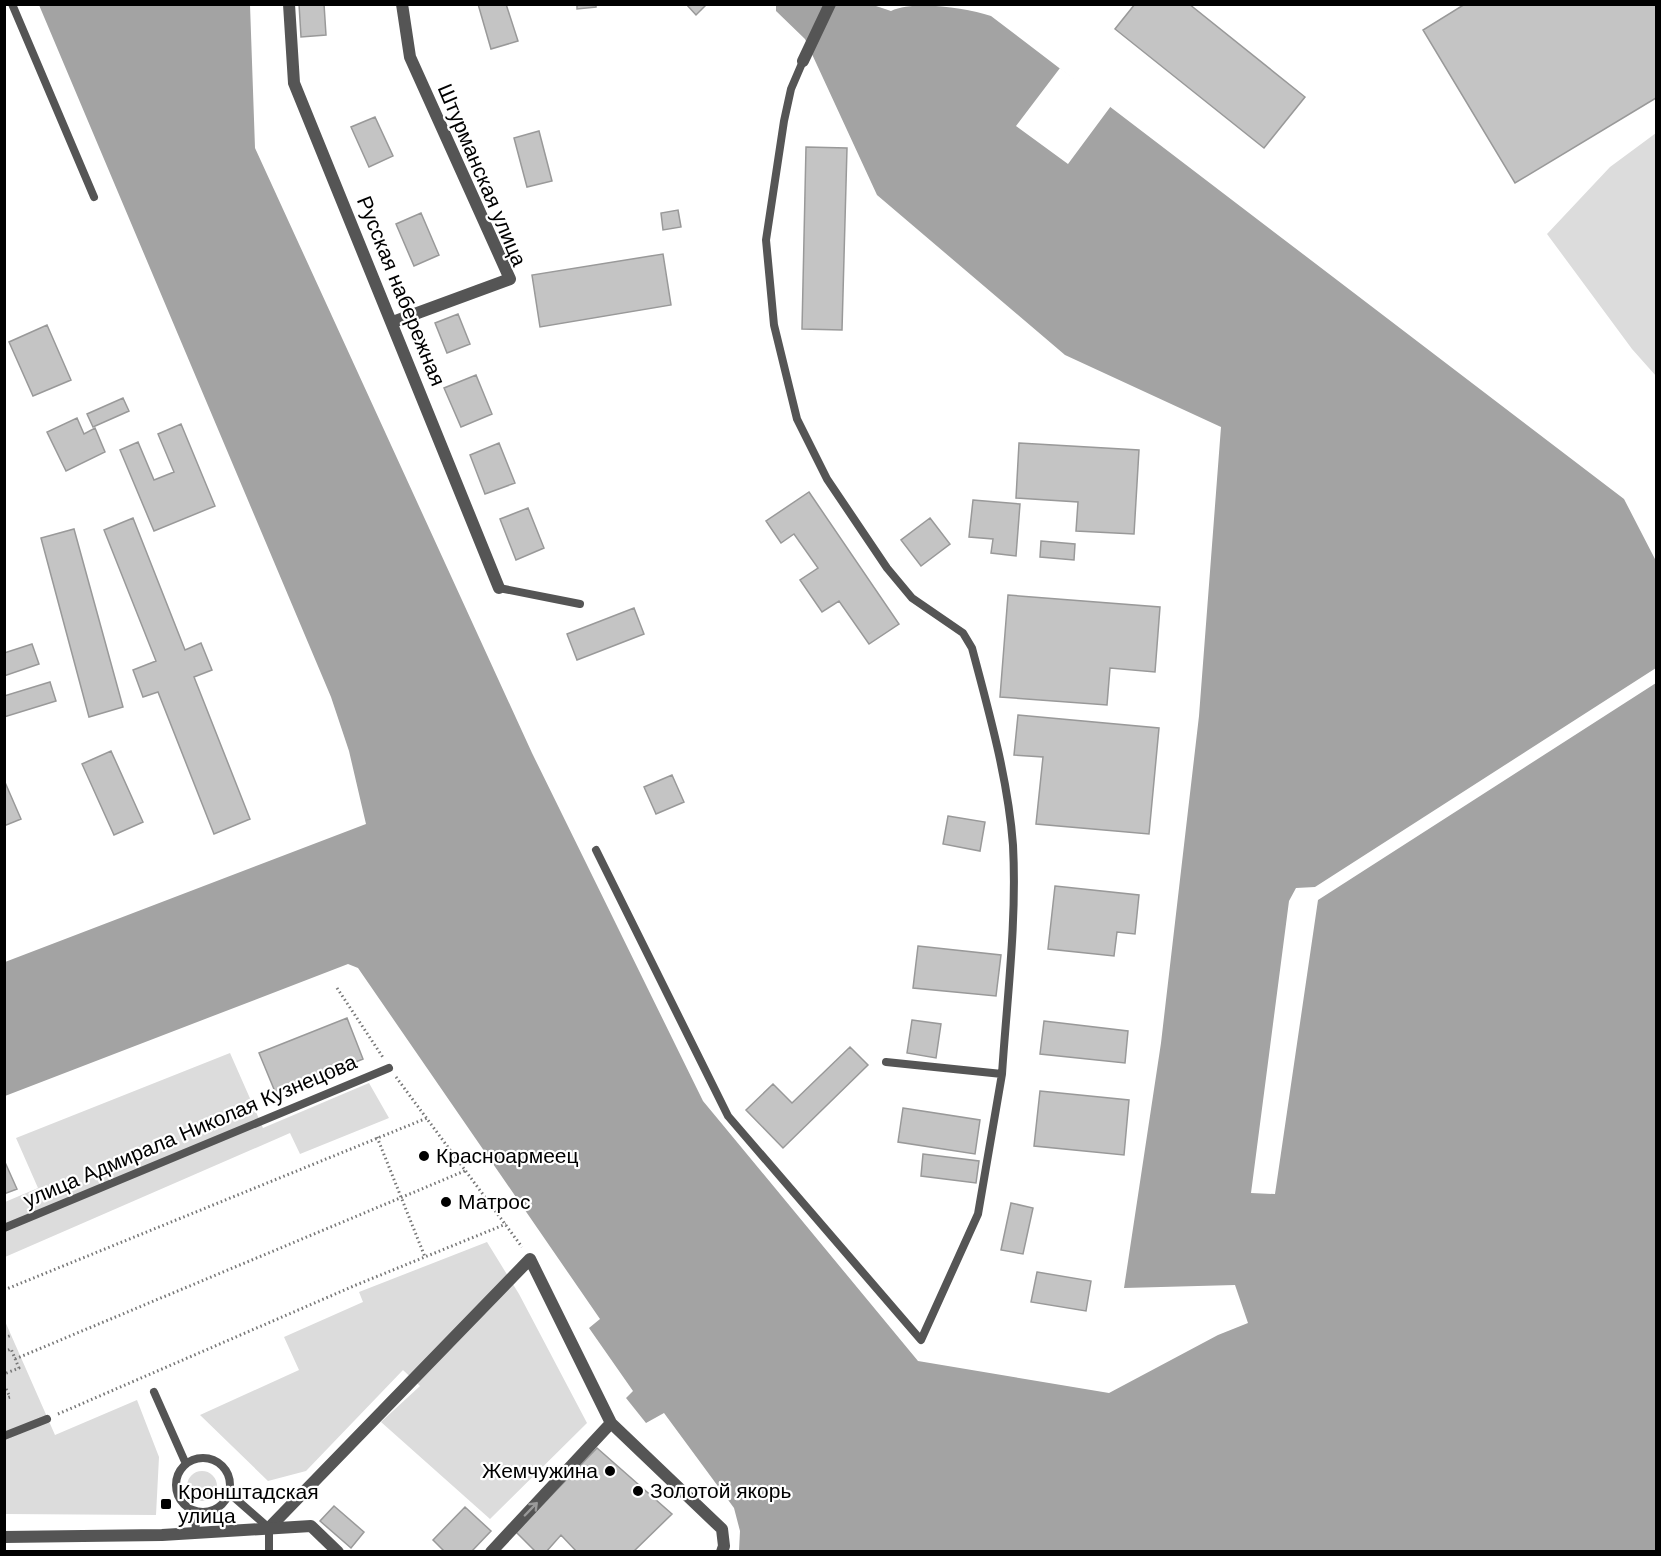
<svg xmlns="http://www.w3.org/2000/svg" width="1661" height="1556" font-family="Arial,sans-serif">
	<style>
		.green { fill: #dcdcdc }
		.water { fill: #a3a3a3 }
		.pier { fill: #fff }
		.building { fill: #c4c4c4; stroke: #999; stroke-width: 1.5 }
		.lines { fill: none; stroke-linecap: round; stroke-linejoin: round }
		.path { stroke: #777; stroke-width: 3; stroke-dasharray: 1.5 3; stroke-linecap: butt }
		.service { stroke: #555; stroke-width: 8 }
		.minor { stroke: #555; stroke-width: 12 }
		.tertiary { stroke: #555; stroke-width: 12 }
		.oneway { stroke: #999 }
		.poi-dot { fill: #000; stroke: #fff; stroke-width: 2 }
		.labels { text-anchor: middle; stroke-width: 4.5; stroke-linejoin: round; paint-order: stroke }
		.street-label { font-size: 21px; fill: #000; stroke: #fff }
		.poi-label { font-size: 21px; fill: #000; stroke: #fff; text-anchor: start }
	</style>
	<rect width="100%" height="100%" fill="#fff"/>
	<path class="green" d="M1656,133V376L1632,349L1547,234L1610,167Z
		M230,1053L263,1128L369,1083L389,1118L300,1154L290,1133L5,1257V1202L38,1188L16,1138Z
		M487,1242L519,1294L587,1423L490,1519L381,1422L420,1386L403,1370L306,1471L268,1481L200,1415L299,1370L284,1337L363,1302L359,1292Z
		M4,1319L55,1435L137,1400L159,1457L156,1515L5,1514Z
		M187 1486a15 15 0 1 1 30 0a15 15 0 1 1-30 0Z"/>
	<path class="water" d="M39,5H250L255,148L532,753L703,1101L918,1361L1109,1393L1218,1335L1248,1323L1235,1285L1124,1288L1161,1043L1199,716L1221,427L1065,355L877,195L805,39L776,11V5H873L891,11C915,0 965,8 991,16L1624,499L1656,561V1551H739L740,1531L734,1508L664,1413L646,1423L626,1398L633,1391L589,1328L600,1319L358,968L348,964L5,1096V962L366,824L349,751L331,697Z"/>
	<path class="pier" d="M1060,68L1111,106L1068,164L1016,126Z
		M1656,668V683L1318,900L1275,1194L1251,1193L1289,901L1296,888L1315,887Z"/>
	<path class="building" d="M299,4H324L326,35L301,37Z
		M478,4H506L518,41L491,49Z
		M577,4H596V7L577,9Z
		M686,4H707L696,15Z
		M1135,4H1189L1305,97L1264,148L1115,29Z
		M1465,4H1656V98L1515,183L1423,30Z
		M375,117L393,156L369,167L351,127Z
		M539,131L552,181L527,187L514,138Z
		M806,147L847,148L842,330L802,329Z
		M678,210L681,227L663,230L661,213Z
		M421,213L439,255L414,266L396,224Z
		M663,254L671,305L540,327L532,275Z
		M458,314L470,344L447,353L435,323Z
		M47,325L71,380L33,396L9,342Z
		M476,375L492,414L461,427L444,388Z
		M123,398L129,411L93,427L87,414Z
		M77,418L84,434L95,428L105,452L66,471L47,432Z
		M181,424L215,506L154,531L120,450L138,442L154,480L174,472L158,434Z
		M499,443L515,483L485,494L470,455Z
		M1019,443L1139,450L1134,534L1076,531L1078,502L1016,498Z
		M809,492L899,624L869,644L839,601L822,612L800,580L818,568L794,534L781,543L766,521Z
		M973,500L1020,504L1016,556L991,553L993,539L969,537Z
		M528,508L544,548L516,560L500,519Z
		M133,518L185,650L201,643L212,670L194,677L250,819L214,834L158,692L143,697L133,670L156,661L104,530Z
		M930,518L950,544L921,566L901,540Z
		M74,529L123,707L89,717L41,538Z
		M1041,541L1075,544L1074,560L1040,557Z
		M1008,595L1160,607L1155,672L1110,668L1107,705L1000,697Z
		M634,608L644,634L577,660L567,634Z
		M32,644L39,664L4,676V653Z
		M50,682L56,701L4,717V696Z
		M1018,715L1159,728L1149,834L1036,824L1043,757L1014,755Z
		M111,751L143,822L114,835L82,764Z
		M672,775L684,802L656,814L644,787Z
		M4,780L21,819L4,826Z
		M948,816L985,822L980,851L943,844Z
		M1055,886L1139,895L1135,934L1117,932L1114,956L1048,949Z
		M918,946L1001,955L996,996L913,988Z
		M347,1018L363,1059L276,1094L259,1053Z
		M912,1020L941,1024L936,1058L907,1053Z
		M1044,1021L1128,1031L1125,1063L1040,1054Z
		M850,1047L868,1065L783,1148L746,1110L773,1084L792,1103Z
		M1040,1091L1129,1100L1124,1155L1034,1146Z
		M903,1108L980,1120L975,1154L898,1142Z
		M923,1154L979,1161L976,1183L921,1176Z
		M4,1160L17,1189L4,1194Z
		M1011,1203L1033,1208L1023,1254L1001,1250Z
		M1037,1272L1091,1281L1086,1311L1031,1302Z
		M597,1448L672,1514L633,1552H577L561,1535L546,1552H536L516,1532Z
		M334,1506L364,1532L351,1548L320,1521Z
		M465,1507L491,1531L471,1552H445L433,1540Z"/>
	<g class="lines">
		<path class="path" d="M337,988L384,1059
			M396,1077L522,1247
			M377,1137L425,1257
			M4,1290L427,1118
			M4,1338L12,1335
			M4,1352L11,1349L19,1368L4,1374
			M15,1359L467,1170
			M4,1385L10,1397L4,1399
			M58,1414L356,1285L506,1224"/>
		<path class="service" d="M12,4L94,197
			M803,61L791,89L784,121L766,240L774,325L797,419L827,479L887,568L912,598L963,633L972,648C989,712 1008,779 1013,845C1017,921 1007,998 1002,1074L886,1062
			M499,588L580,604
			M596,850L728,1116L921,1340L978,1214L1002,1074
			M4,1228L389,1068
			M154,1392L186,1464
			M4,1436L47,1419
			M176 1485a27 27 0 1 1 54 0a27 27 0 1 1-54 0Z
			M229,1493L269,1528V1552
			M195,1512L196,1533"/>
		<path class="minor" d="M289,4L294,83L499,588
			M803,61L830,4
			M393,322L510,279L410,57L402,4
			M269,1528L530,1259L611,1423L722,1529L724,1546L722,1552
			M491,1552L611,1423"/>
		<path class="tertiary" d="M4,1537L162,1535L311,1526L338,1552"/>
	</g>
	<defs><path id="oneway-shaft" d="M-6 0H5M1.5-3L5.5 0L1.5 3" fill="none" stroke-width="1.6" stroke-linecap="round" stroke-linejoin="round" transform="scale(1.5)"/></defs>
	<use class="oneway" href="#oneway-shaft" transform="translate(531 1509) rotate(-46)"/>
	<g class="poi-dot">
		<circle cx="424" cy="1156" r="6"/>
		<circle cx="446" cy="1202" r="6"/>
		<circle cx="610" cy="1471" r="6"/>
		<circle cx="638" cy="1491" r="6"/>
		<rect x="160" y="1498" width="12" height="12" rx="3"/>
	</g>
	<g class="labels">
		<g class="street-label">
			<text transform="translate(482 175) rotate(67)" y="7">Штурманская улица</text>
			<text transform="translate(401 291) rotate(68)" y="7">Русская набережная</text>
			<text transform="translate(190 1131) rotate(-23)" y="7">улица Адмирала Николая Кузнецова</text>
		</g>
		<g class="poi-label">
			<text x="436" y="1163">Красноармеец</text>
			<text x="458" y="1209">Матрос</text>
			<text x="598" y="1478" text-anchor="end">Жемчужина</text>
			<text x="650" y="1498">Золотой якорь</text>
			<text x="178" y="1499">Кронштадская<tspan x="178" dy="24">улица</tspan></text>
		</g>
	</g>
	<rect width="1661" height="1556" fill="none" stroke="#000000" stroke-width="12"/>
</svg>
